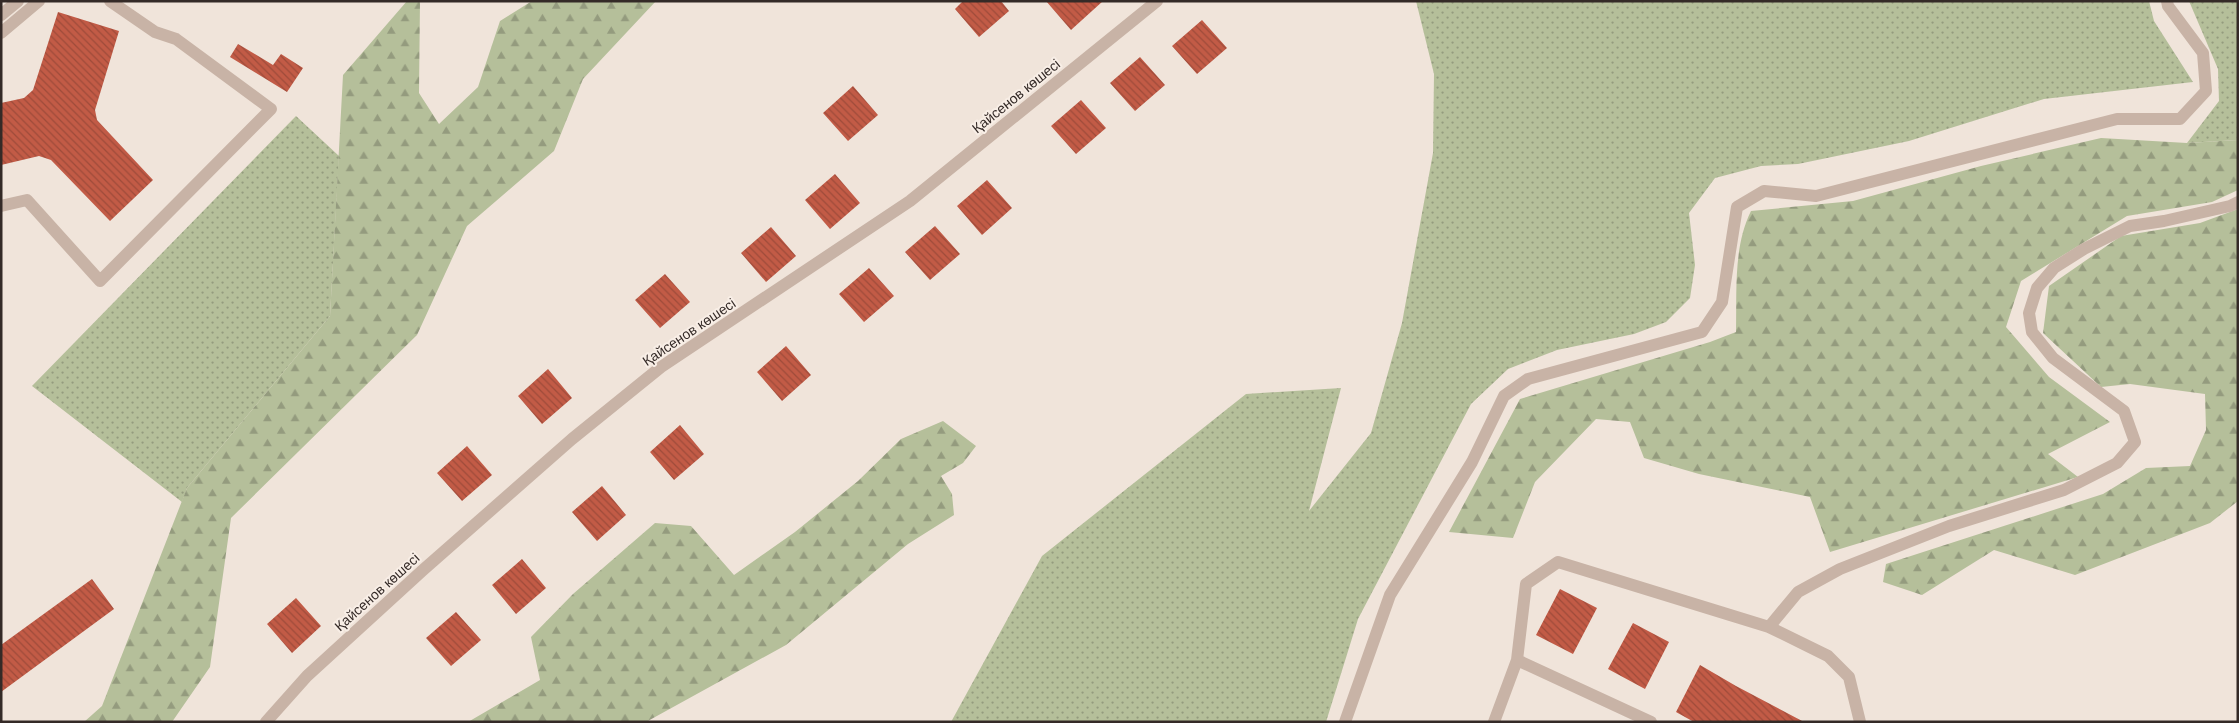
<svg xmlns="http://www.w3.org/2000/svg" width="2239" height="723" font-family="Helvetica,sans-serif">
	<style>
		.grass { fill: url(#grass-dots) }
		.forest { fill: url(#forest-firs) }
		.building { fill: url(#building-back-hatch) }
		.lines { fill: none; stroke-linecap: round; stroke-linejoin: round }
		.minor { stroke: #c8b3a6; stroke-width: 12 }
		.labels { text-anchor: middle; stroke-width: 4; stroke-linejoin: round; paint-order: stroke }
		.street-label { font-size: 14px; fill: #342a27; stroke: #f8eee6 }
	</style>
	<defs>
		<pattern id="grass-dots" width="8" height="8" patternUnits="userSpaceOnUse" patternTransform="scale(1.25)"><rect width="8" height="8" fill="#b5bf9a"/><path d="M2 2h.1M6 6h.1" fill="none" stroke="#949b7e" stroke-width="1.8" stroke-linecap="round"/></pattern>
		<pattern id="forest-firs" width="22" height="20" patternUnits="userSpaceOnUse" patternTransform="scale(1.25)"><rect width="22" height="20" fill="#b5bf9a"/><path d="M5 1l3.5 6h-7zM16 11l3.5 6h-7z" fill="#949b7e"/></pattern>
		<pattern id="building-back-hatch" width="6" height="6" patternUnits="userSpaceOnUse" patternTransform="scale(1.25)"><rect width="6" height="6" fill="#c25b46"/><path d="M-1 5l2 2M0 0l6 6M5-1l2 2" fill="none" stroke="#9e4b3a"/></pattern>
	</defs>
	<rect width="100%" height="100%" fill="#f0e4da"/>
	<path class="grass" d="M1416,1H2149L2154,21L2193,82L2044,99L1909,141L1798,164L1761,166L1715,178L1689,213L1695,265L1690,298L1666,322L1634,334L1557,350L1508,369L1471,404L1358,619L1326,722H951L1042,556L1246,394L1341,388L1309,511L1371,433L1402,323L1433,153L1434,74Z
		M2189,1H2238V140L2187,143L2219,101L2218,69Z
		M296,116L339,156L330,316L187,488L182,502L32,386Z"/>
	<path class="forest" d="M407,1H420L419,93L439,124L478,87L500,21L532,1H656L583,79L554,151L467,226L417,335L231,518L210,667L172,722H84L102,706L187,488L330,316L343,75Z
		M2101,138L2187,143L2238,140V190L2212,202L2127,216L2021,281L2006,327L2049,377L2110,422L2048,454L2078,477L1830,552L1810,497L1699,474L1644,458L1630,422L1596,419L1535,482L1513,538L1449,532L1520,399L1710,342L1736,332C1737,293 1733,247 1751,211L1853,201L1981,166Z
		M2238,209V501L2210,523L2075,575L1994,550L1922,595L1883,582L1886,564L2103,494L2146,468L2190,466L2206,430L2205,394L2130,384L2101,387L2043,333L2049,286L2121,236L2200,223Z
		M943,421L976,446L963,463L941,476L952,494L954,515L908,544L786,645L646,722H468L540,680L531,637L573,594L655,523L691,526L734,575L795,532L858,481L901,439Z"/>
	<path class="building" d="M963,1H1001L1009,11L979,37L955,9Z
		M1046,1H1103L1071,30Z
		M58,12L119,31L95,110L97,120L153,180L110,221L51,160L39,156L1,165V103L24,98L33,90Z
		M1202,20L1227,48L1197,74L1172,46Z
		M238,44L273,65L281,54L303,68L287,92L230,57Z
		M1140,57L1165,85L1135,111L1110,83Z
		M853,86L878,115L848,141L823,113Z
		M1081,100L1106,128L1076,154L1051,126Z
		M835,174L860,203L830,229L805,200Z
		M987,180L1012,208L982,235L957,206Z
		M935,226L960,254L930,280L905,252Z
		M771,227L796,256L766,282L741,253Z
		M869,268L894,296L864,322L839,294Z
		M665,274L690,302L660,328L635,300Z
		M786,346L811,375L782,401L757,372Z
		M548,369L572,398L542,424L518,396Z
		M680,425L704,454L674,480L650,452Z
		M467,446L492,475L462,501L437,473Z
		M602,486L626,515L597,541L572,512Z
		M522,559L546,588L516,614L492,585Z
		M92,579L114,609L1,692V645Z
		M1560,589L1597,608L1573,654L1536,635Z
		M296,598L321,626L292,653L267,624Z
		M456,612L481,640L451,666L426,638Z
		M1633,623L1669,642L1645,689L1608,669Z
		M1700,665L1736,686L1804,722H1694L1676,712Z"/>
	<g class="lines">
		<path class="minor" d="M1,15L18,1
			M1,33L39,1
			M1,206L27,200L100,281L271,109L176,39L155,32L110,1
			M1517,660L1651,722
			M266,722L307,676L423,570L572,439L661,367L910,201L1157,1
			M1345,722L1390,595L1472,462L1504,396L1528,379L1702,332L1722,302L1737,207L1764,191L1816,196L2117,119H2180L2206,91L2203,53L2168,6L2167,1
			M1494,722L1517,660L1526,584L1558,562L1769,627
			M1860,722L1849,677L1828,656L1769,627L1798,592L1840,569L1949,526L2064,490L2117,463L2135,442L2124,411L2053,358L2032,332L2029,313L2037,288L2054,268L2084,249L2130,226L2164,221L2230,206L2238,202"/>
	</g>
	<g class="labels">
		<g class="street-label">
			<text transform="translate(1016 96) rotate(-39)" y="5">Қайсенов көшесі</text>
			<text transform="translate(689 332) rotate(-34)" y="5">Қайсенов көшесі</text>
			<text transform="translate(377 592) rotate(-42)" y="5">Қайсенов көшесі</text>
		</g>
	</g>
	<rect width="2239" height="723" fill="none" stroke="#342a27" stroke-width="5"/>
</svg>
